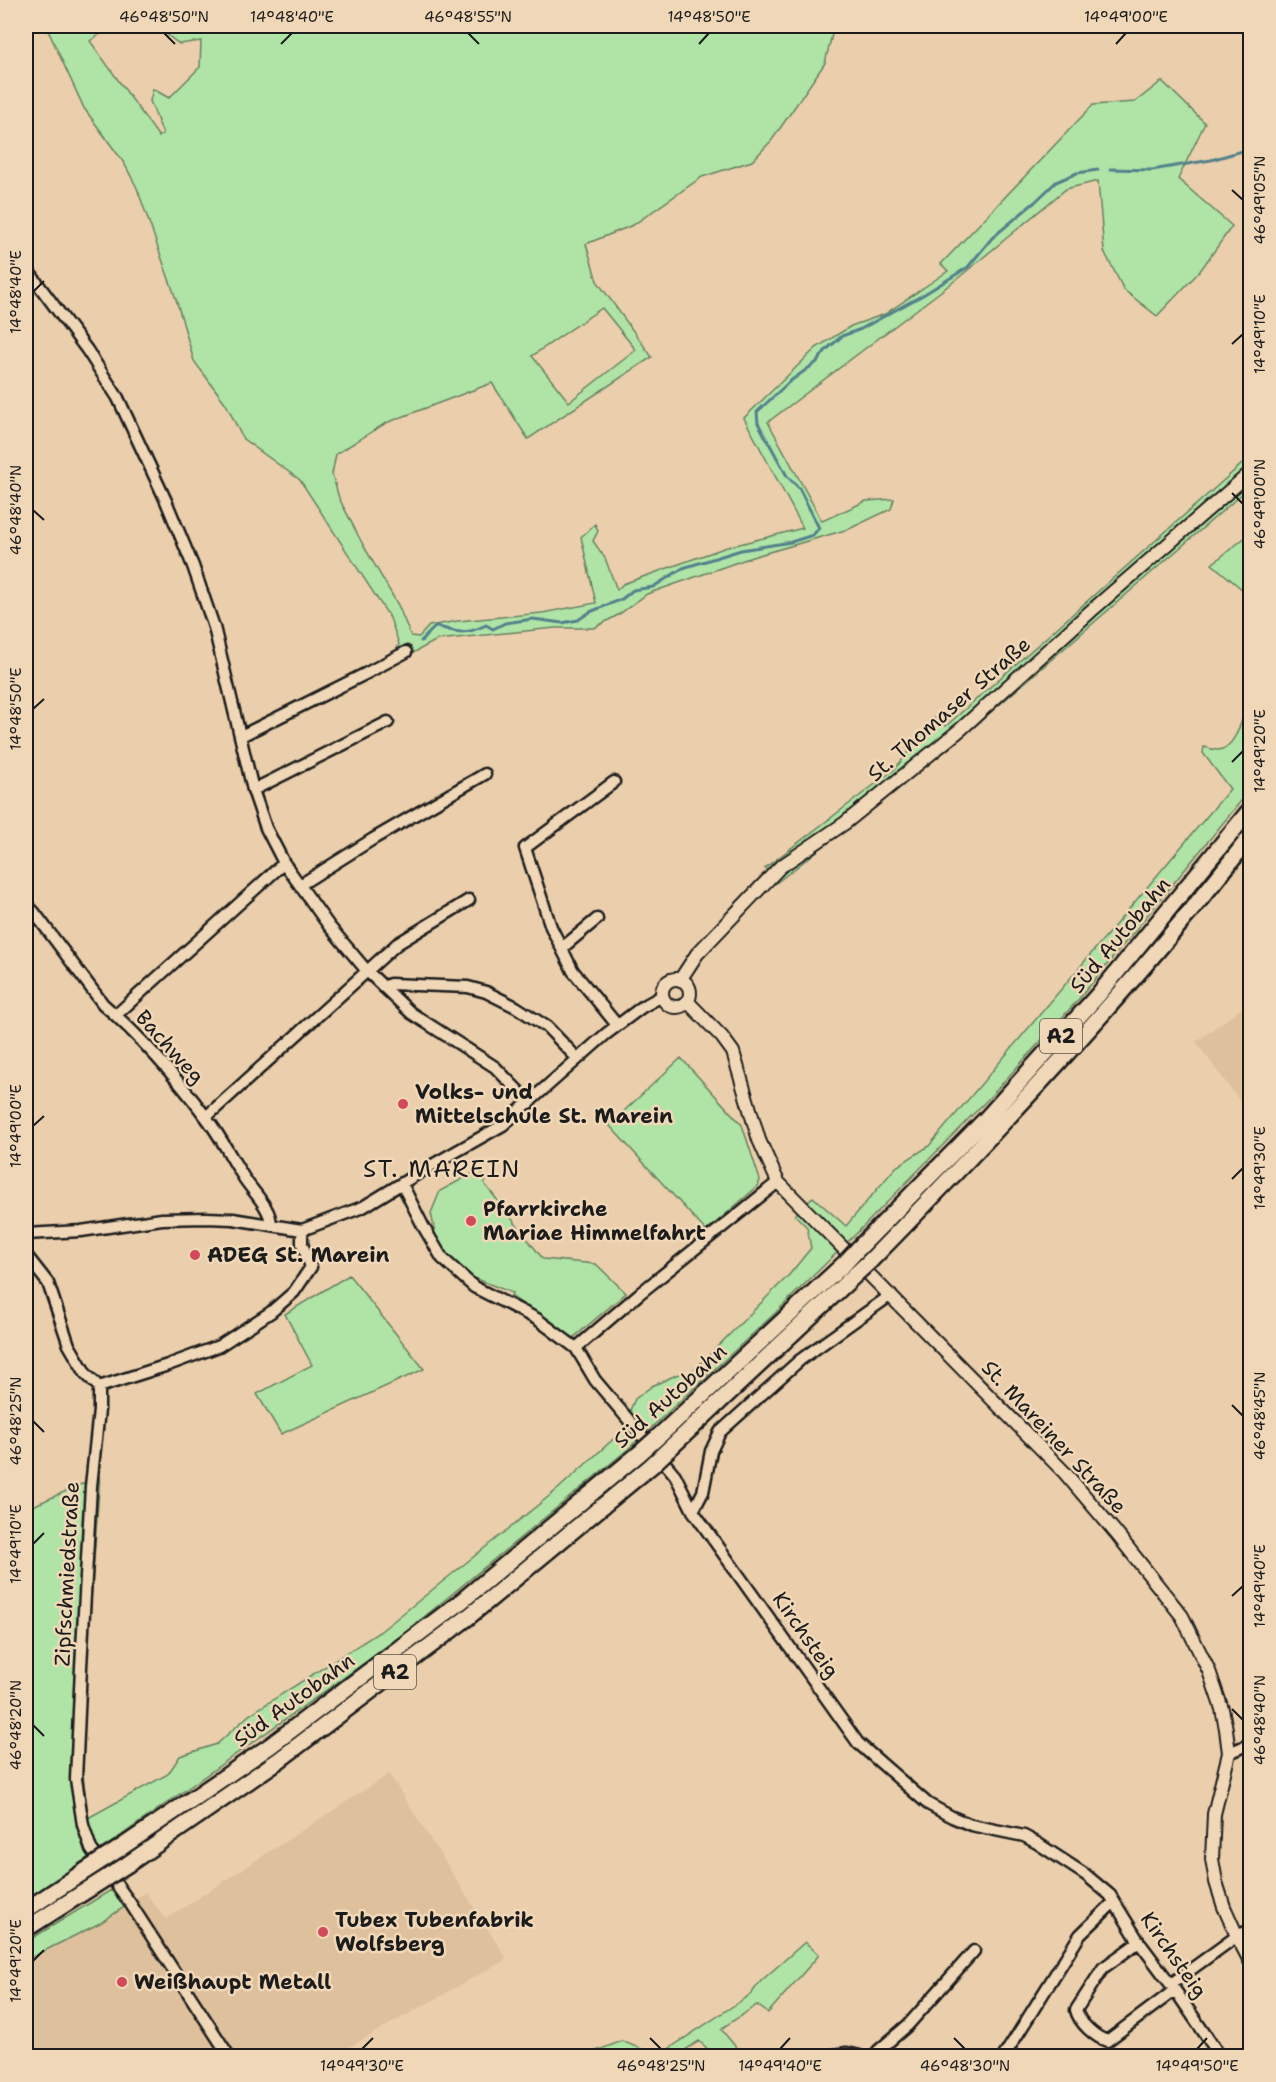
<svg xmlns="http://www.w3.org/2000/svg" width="1276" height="2082" font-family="'Shantell Sans',sans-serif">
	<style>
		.built { fill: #dec09d }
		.green { fill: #b0e4a6; stroke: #668061; stroke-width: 1.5; fill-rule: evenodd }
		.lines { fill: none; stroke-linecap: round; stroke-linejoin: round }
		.stream { stroke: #53818c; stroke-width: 3 }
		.minor-casing { stroke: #1c1c1c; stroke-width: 15 }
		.major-casing { stroke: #1c1c1c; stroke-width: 16 }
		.highway-casing { stroke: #1c1c1c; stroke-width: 20 }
		.minor { stroke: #f0d7b7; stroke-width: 10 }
		.major { stroke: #f0d7b7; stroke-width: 12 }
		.highway { stroke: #f0d7b7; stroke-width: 15 }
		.highway-bridge-casing { stroke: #1c1c1c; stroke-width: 20; stroke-linecap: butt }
		.highway-bridge { stroke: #f0d7b7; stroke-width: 15 }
		.ticks { fill: none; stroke: #1c1c1c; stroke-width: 2 }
		.poi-dot { fill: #d1495b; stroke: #f0d7b7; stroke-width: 2 }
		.labels { text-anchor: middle; stroke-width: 5; stroke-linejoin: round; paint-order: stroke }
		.shield { fill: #f0d7b7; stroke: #5c544a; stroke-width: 1.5 }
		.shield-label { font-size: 20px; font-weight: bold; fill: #1c1c1c }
		.street-label { font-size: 21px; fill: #1c1c1c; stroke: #f0d7b7 }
		.poi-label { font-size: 21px; font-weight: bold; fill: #1c1c1c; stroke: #f0d7b7; text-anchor: start }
		.quarter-label { font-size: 24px; letter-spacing: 1.5px; fill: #1c1c1c; stroke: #f0d7b7 }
		.neatline { fill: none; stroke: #1c1c1c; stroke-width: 2 }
		.ticks-label { font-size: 15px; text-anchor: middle; fill: #1c1c1c }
	</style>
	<rect width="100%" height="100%" fill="#ebcfad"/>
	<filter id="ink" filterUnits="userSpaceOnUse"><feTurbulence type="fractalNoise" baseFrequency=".0167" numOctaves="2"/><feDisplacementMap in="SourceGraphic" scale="12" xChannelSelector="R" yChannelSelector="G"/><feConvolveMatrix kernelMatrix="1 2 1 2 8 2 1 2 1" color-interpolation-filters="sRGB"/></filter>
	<g filter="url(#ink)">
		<path class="built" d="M1250,1002V1115L1196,1042Z
			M389,1774L507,1959L333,2056H26V1960L100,1923L145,1892L166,1919Z"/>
		<path class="green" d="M46,26H112L90,41L159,137L163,134L150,101L153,89L169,98L200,67L201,41L179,44L156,26H834L825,63L772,140L752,161L702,177L633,225L586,244L597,281L652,357L528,439L492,383L386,423L336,454L332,474L339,498L362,543L398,605L411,636L419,637L429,626L458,621L542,613L596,603L581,537L595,524L598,531L593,541L605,558L617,590L623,584L724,548L803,528L744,418L816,348L851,326L885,314L948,271L941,264L1093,105L1135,102L1162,81L1205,123L1178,179L1232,226L1200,271L1157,316L1124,290L1104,251L1098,181L1066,189L957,279L768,422L822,521L866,501L894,499L891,509L849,529L752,557L647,594L618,615L594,628H555L437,640L389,666L399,644L390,618L300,480L243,439L226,404L194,361L176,299L137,188L124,163L84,108ZM602,308L636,350L569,402L532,356Z
			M1250,457V487L953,745L775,884L765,868L895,769L935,718L946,726Z
			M1247,536L1250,539V596L1212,564Z
			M1250,690V790L1078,1000L990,1097L856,1234L772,1316L627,1450L390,1645L109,1844L26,1899V1509L100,1476L83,1712V1774L88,1818L168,1774L180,1756L217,1744L249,1715L381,1631L558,1489L620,1433L635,1399L652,1386L674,1376L681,1373L690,1374L789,1275L811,1248L807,1227L795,1215L813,1197L846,1226L896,1167L929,1146L1230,789L1203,753L1204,747C1208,748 1214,750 1218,750C1238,749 1246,706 1250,690Z
			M681,1058L742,1125L760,1180L758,1186L706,1231L609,1125Z
			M479,1170L487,1180L484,1183L543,1259L596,1264L626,1293L573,1338L511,1296L512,1293L462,1273L437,1242L431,1213L440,1191Z
			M349,1275L424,1369L281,1434L257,1394L312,1365L285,1314Z
			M111,1890L124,1907L100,1923L26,1960V1942Z
			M805,1942L819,1955L768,2013L757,2005L721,2029L743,2056H715L699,2041L676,2056H583L622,2041L658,2056L751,1994L761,1981Z"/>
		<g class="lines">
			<path class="stream" d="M1110,169L1152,170L1211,160L1242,151L1250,152
				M421,641L436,626C457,633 466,635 486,625L493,629L505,623L533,619L562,623L578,620L590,612L622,599L633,590L653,587L683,568L741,550L791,542L813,535L819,528L799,488L787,476L758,423L757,412L789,382L817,362L826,350L842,336L861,329L923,295L968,267L992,238L1035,202L1056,182L1077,173L1098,170"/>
			<defs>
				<path id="minor" d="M26,268L87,350L118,398L166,501L193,566L214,627L253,790L266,828L284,863L329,926L367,971L411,1013L495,1067L530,1103
					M241,736L365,674L406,652
					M614,782L525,848L551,927L573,971L617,1025
					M253,790L388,722
					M300,885L373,839L485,774
					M26,904L34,912L103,1004C138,1034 178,1079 205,1116C220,1135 231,1158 244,1178C253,1192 271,1208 271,1225
					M562,948L597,919
					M383,987L390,984L468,987L486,992L516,1007L547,1027L577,1058
					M116,1015L284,863
					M206,1117L397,944L469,900
					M402,1184L423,1226L442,1258L474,1287L537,1319L576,1348L595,1380L675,1475L693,1511L858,1743L928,1804L952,1817L971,1825L1024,1836L1037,1843L1086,1875L1110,1895L1139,1942L1175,1990L1220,2056
					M26,1234L81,1231L162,1219L206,1218L233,1219L302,1230L363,1207L427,1168L503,1125L606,1034L642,1007L662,996
					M26,1255L48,1283L69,1345L86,1374L99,1387V1410L91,1486L81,1667L76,1779L83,1825L91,1849L130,1903L229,2056
					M576,1348L639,1294L778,1182
					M99,1387L168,1365L219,1346L271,1312L294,1292L311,1267L302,1244V1230
					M693,1511L703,1492L711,1451L720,1432L800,1360L891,1295
					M1229,1753L1250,1744
					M1139,1942L1103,1968L1076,2010C1079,2023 1095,2037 1107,2041L1175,1990
					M1171,1984L1237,1936L1250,1930
					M828,2056L847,2053L860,2056
					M875,2056L878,2051L908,2025L974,1951
					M1004,2056L1080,1935L1114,1902"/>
				<path id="major" d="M662 993a14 14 0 1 1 28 0a14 14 0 1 1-28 0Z
					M680,980L697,954L780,867L845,823L961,729L1091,611L1250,473
					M687,1001L722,1037L733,1052L759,1140L778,1182L1065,1473L1116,1533L1182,1616L1209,1671L1222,1709L1226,1729L1229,1753L1214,1814L1212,1859L1216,1882L1224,1907L1237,1936L1250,1961"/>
				<path id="highway" d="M858,1249L985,1120L1098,995L1250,810
					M870,1261C1003,1125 1133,987 1250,837
					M659,1436L845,1263
					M669,1449L856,1274
					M119,1849L270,1746L458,1604L640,1453
					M128,1864L279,1760L467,1618L651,1466
					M26,1910L82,1873
					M26,1929L92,1887"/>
			</defs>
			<use href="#minor" class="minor-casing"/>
			<use href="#major" class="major-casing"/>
			<use href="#highway" class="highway-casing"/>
			<use href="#minor" class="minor"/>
			<use href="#major" class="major"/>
			<use href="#highway" class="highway"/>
			<defs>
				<path id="highway-bridge" d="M845,1263L858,1249
					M856,1274L870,1261
					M640,1453L659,1436
					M651,1466L669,1449
					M82,1873L119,1849
					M92,1887L128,1864"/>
			</defs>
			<use href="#highway-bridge" class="highway-bridge-casing"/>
			<use href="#highway-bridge" class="highway-bridge"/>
		</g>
	</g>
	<path class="ticks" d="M164,33L175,44M468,33L479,44M281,44L292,33M699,44L709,33M1116,44L1126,33M1232,190L1243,200M33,292L44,281M1232,344L1243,334M1232,493L1243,504M33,510L44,520M33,709L44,699M1232,762L1243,751M33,1126L44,1116M1232,1179L1243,1168M1232,1405L1243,1416M33,1421L44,1432M33,1544L44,1533M1232,1596L1243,1586M1232,1709L1243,1720M33,1725L44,1736M33,1961L44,1950M650,2038L661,2049M954,2038L965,2049M362,2049L373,2038M780,2049L790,2038M1197,2049L1207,2038"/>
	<g class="poi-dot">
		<circle cx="403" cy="1104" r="6"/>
		<circle cx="471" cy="1221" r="6"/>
		<circle cx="195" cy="1255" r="6"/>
		<circle cx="323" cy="1932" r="6"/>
		<circle cx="122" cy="1982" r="6"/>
	</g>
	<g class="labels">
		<g class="shield">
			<rect x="1040" y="1019" width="42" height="34" rx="4.5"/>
			<rect x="374" y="1655" width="42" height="34" rx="4.5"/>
		</g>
		<g class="shield-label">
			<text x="1061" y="1043">A2</text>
			<text x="395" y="1679">A2</text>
		</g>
		<g class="street-label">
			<text transform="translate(949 709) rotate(-41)" y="7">St. Thomaser Straße</text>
			<text transform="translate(1120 935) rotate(-50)" y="7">Süd Autobahn</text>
			<text transform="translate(170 1047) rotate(48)" y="7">Bachweg</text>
			<text transform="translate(670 1396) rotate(-42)" y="7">Süd Autobahn</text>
			<text transform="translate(1054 1437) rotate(47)" y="7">St. Mareiner Straße</text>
			<text transform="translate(67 1574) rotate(-87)" y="7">Zipfschmiedstraße</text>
			<text transform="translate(806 1635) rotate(55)" y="7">Kirchsteig</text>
			<text transform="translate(294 1700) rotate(-36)" y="7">Süd Autobahn</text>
			<text transform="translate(1174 1955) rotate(55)" y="7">Kirchsteig</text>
		</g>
		<g class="poi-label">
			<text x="415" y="1099">Volks- und<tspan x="415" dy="24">Mittelschule St. Marein</tspan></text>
			<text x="483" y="1216">Pfarrkirche<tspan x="483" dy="24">Mariae Himmelfahrt</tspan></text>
			<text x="207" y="1262">ADEG St. Marein</text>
			<text x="335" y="1927">Tubex Tubenfabrik<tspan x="335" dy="24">Wolfsberg</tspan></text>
			<text x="134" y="1989">Weißhaupt Metall</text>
		</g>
		<g class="quarter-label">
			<text x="442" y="1177">ST. MAREIN</text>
		</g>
	</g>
	<rect width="1276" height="2082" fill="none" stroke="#f0d7b7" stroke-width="66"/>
	<rect x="33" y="33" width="1210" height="2016" class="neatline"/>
	<g class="ticks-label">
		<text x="164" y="22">46°48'50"N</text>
		<text x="292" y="22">14°48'40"E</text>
		<text x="468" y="22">46°48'55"N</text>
		<text x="709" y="22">14°48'50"E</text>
		<text x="1126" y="22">14°49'00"E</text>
		<text transform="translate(1260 200) rotate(-90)" y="5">46°49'05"N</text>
		<text transform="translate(16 292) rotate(-90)" y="5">14°48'40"E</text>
		<text transform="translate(1260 334) rotate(-90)" y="5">14°49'10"E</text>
		<text transform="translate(1260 504) rotate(-90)" y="5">46°49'00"N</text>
		<text transform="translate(16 510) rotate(-90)" y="5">46°48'40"N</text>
		<text transform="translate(16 709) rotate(-90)" y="5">14°48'50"E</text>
		<text transform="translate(1260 751) rotate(-90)" y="5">14°49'20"E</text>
		<text transform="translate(16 1126) rotate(-90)" y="5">14°49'00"E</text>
		<text transform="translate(1260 1168) rotate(-90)" y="5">14°49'30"E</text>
		<text transform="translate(1260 1416) rotate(-90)" y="5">46°48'45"N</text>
		<text transform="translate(16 1421) rotate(-90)" y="5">46°48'25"N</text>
		<text transform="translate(16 1544) rotate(-90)" y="5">14°49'10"E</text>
		<text transform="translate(1260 1586) rotate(-90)" y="5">14°49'40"E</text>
		<text transform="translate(1260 1720) rotate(-90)" y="5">46°48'40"N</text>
		<text transform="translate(16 1725) rotate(-90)" y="5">46°48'20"N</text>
		<text transform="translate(16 1961) rotate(-90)" y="5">14°49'20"E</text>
		<text x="362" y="2071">14°49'30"E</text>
		<text x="661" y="2071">46°48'25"N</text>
		<text x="780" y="2071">14°49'40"E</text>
		<text x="965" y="2071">46°48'30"N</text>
		<text x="1197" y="2071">14°49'50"E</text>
	</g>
</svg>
